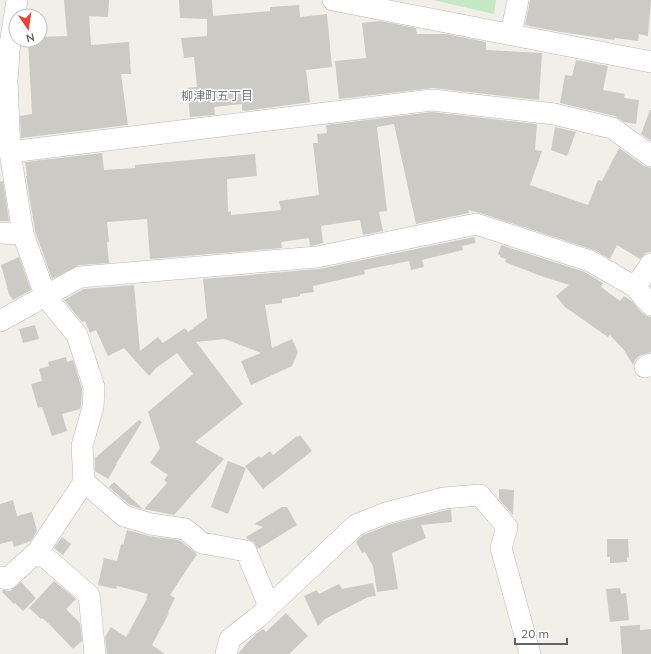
<svg xmlns="http://www.w3.org/2000/svg" width="651" height="654" font-family="Mulish,'Noto Sans JP',sans-serif">
	<style>
		.park { fill: #c5e8c5 }
		.building { fill: #cccac5 }
		.lines { fill: none; stroke-linecap: round; stroke-linejoin: round }
		.minor-casing { stroke: #b5b8bc; stroke-width: 22 }
		.minor { stroke: #fff; stroke-width: 21 }
		.labels { text-anchor: middle; stroke-width: 3; stroke-linejoin: round; paint-order: stroke }
		.neighbourhood-label { font-size: 12px; fill: #70757a; stroke: #fff }
	</style>
	<rect width="100%" height="100%" fill="#f1efe8"/>
	<path class="park" d="M433,0H496L494,14Z"/>
	<path class="building" d="M64,0H109L108,17L89,16L91,45L129,42L131,74H121L128,125L21,138L20,116L32,114L28,40H40V37L67,36Z
		M179,0H212L213,16L270,11V7L299,5L300,17L327,14L332,67L306,70L310,102L245,111L242,110V104L214,107L215,115L190,117L187,88L197,87L194,57L184,58L181,38L207,36V19L180,18Z
		M530,0H651L648,36L639,34L638,41L615,38L614,40L555,31L525,25Z
		M380,21L416,28L417,34H446L486,42V50L542,53L539,100L433,88L339,99L335,61L366,58L362,23Z
		M576,60L608,66L603,90L625,94L624,98L639,100L636,124L624,122L615,116L560,103L565,75L572,76Z
		M650,110H651V141L641,134Z
		M432,112L537,124L535,150L542,151L530,185L588,205L598,180L602,181L619,148L644,166L651,168V252L646,253L640,259L617,245L610,259L594,250L480,213L468,210L469,213L416,224L394,124L377,127L387,211L379,212L383,231L363,235L360,220L321,226L323,243L315,245L310,246L309,238L281,242L282,248L150,259L147,219L107,222L109,242H107L109,263L79,265L52,279L35,231L26,176H27L25,162L102,153L104,170L135,168V165L255,154L257,176L227,179L228,212L231,211V215L272,211L281,210L279,201L319,195L313,143H318L317,134L327,133L326,125Z
		M555,127L576,132L567,156L551,150Z
		M3,181L9,221H0V182Z
		M474,237L476,243L462,246L463,250L422,260L424,267L411,270L409,261L364,270L365,274L313,286L314,292L300,294V296L282,299V303L265,305L272,348L292,339L298,352L292,366L251,385L241,361L261,353L225,339L196,342L243,404L195,442L224,459L174,515L144,509L167,483L164,480L168,475L150,463L160,448L148,412L193,374L177,353L156,368L149,376L124,348L108,356L96,330L90,333L85,321L82,322L64,300L84,289L134,285L140,351L158,337L163,343L185,328L188,332L207,318L203,279L319,269Z
		M501,245L585,272L603,283L601,287L620,301L624,296L632,301L642,313L647,316L651,317V352L639,356L635,360L633,365L624,350L610,335L608,337L565,307L556,296L569,285L541,276L505,262L506,259L500,257V255L498,254Z
		M19,257L31,290L13,300L9,294L1,265Z
		M35,325L39,339L23,343L19,329Z
		M66,357L67,362L73,360L82,389L81,405L80,409L62,414L67,431L52,436L42,407L38,408L31,384L42,381L39,369L49,366L48,362Z
		M139,420L142,422L116,464H117L108,479L95,471V458Z
		M300,435L312,451L263,489L245,466L259,456L261,458L270,451L273,455L297,436L298,437Z
		M228,461L246,468L228,514L211,507Z
		M114,482L143,509L130,505L109,487Z
		M499,489L514,490L513,515L499,499Z
		M13,500L17,516L32,512L37,531L31,541L14,547L12,541L0,544V504Z
		M282,507H287L297,525L258,549L254,542L247,539L246,537L263,527L254,524Z
		M451,509L452,522L421,525L426,538L392,553L398,589L377,592L373,566L365,552L362,553L356,542L361,536L391,524Z
		M127,530L149,536L179,540L197,554L170,595L175,598L168,612L169,613L152,645L165,654H107L105,637L111,627L126,637L147,599L146,598L148,594L117,586L116,589L98,585L104,558L117,561L121,544L123,545Z
		M62,537L71,544L63,555L54,548Z
		M607,539H628L629,558L627,557V562L610,563V557H607Z
		M54,581L76,599L66,609L80,623L82,641L73,649L48,623L42,618L41,619L29,608Z
		M21,582L36,598L23,611L15,603L14,604L2,592L3,590L10,591Z
		M373,583L376,596L368,597L325,619L318,626L304,596L317,590L319,594L339,584L342,589Z
		M620,588L621,594L626,593L629,620L610,622L606,589Z
		M286,613L308,636L289,654H238L247,643L256,634L263,629L266,632Z
		M640,625V630L651,629V654H622L620,626Z"/>
	<g class="lines">
		<defs>
			<path id="minor" d="M17,0L9,51L7,81L10,152L23,234L46,297L77,335L94,387L93,407L82,446L84,482L38,551L89,595L95,654
				M333,0L651,62
				M511,34L518,0
				M10,152L432,100L554,114L612,128L651,156
				M0,233L23,234
				M635,287L651,264
				M0,321L80,277L317,257L476,224L590,261L635,287L651,305
				M645,367L651,364
				M84,482L124,516L151,524L185,529L202,543L246,551L269,606
				M0,577L7,579L38,551
				M226,654L230,639L257,618L356,525L386,513L444,498L480,495L507,527L501,548L530,654"/>
		</defs>
		<use href="#minor" class="minor-casing"/>
		<use href="#minor" class="minor"/>
	</g>
	<g class="labels">
		<g class="neighbourhood-label">
			<text x="217" y="100">柳津町五丁目</text>
		</g>
	</g>
	<g transform="translate(28 28) rotate(167)"><circle r="19" fill="#ffffff" stroke="#bfc1c3"/>
	<path d="M0-3L7 15L0 10L-7 15Z" fill="#ea4335"/>
	<text y="-6" font-size="11" font-weight="bold" text-anchor="middle" fill="#5f6368">N</text>
	</g>
	<path d="M515 638v6h52v-6" fill="none" stroke="#5f6368" stroke-width="2"/>
	<text x="521" y="638" font-size="12" fill="#5f6368" stroke="#ffffff" stroke-width="3" paint-order="stroke">20 m</text>
</svg>
